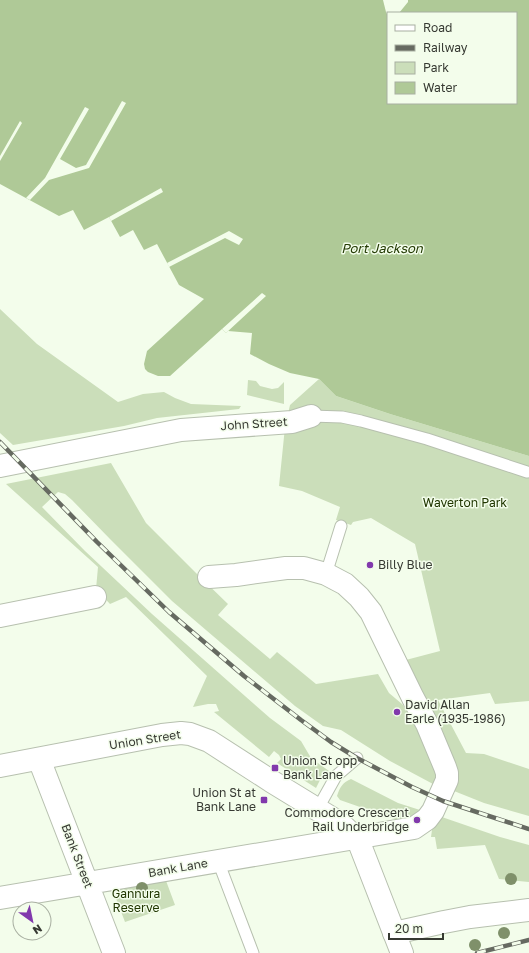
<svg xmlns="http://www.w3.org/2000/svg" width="529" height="953" font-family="'Golos Text',sans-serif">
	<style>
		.green { fill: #cbdeba }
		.water { fill: #afc997; fill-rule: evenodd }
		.pier { fill: #f3fdeb }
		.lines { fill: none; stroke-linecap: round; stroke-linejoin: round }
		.service-casing { stroke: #b7c0af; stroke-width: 13 }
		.minor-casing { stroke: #b7c0af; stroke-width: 24 }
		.tertiary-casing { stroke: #b7c0af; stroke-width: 24 }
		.service { stroke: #fff; stroke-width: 11 }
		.minor { stroke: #fff; stroke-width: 22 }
		.tertiary { stroke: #fff; stroke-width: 22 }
		.rail-casing { stroke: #666a61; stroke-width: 4.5 }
		.rail { stroke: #f3fdeb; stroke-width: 3; stroke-dasharray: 9; stroke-linecap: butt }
		.tree { fill: #7f906a }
		.poi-dot { fill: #8139ac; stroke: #f3fdeb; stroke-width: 1.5 }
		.labels { text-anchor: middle; stroke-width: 3; stroke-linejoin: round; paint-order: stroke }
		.street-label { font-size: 12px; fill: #373a33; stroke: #f3fdeb }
		.park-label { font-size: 12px; fill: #203600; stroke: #f3fdeb }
		.poi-label { font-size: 12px; fill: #373a33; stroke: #f3fdeb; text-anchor: start }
		.water-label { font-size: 13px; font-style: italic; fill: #253c05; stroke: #f3fdeb }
	</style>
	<rect width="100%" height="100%" fill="#f3fdeb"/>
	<path class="green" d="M0,309L37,344L118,402L143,394L164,392L175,398L191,404L241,406L239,409L157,418L124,426L13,445L0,433Z
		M319,379L336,396L390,414L529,456V701L495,704L490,693L438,700L466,753L484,754L529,769V816L484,803L449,789L402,661L440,651L415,544L371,518L353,522L351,525L336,520L340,507L302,491L279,486L285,427L290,405Z
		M248,380L256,381L260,386L272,389L278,388L284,382V404L247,395Z
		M111,463L146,523L196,573L228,604L218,615L270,659L277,652L316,684L378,674L389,693L402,704L415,719L439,769L440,778L439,789L431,806L425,814L418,819L409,822L400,821L340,800L337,796C340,787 342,783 351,779L398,803L420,810C430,802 436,797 433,784L390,761L341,730L323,726L295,706L172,601L110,539L72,500L65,494L58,492L42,507L85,551L152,614L270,718L301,741L311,758L329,771L320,780L316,788L277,763L281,759L279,755L274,751L269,757L214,712L219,711L216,704H208L193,707L207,676L126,597L110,604L96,589L98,567L6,484Z
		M436,815L500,837L529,845V882L499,879L485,845L437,849L435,837H431L432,830Z
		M165,878L175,905L125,922L112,888Z"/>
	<path class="water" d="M0,0H529V456L390,414L336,396L319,379L290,373L269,364L250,354L252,333L228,331L226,333L222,329L170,376H158L148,372L145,369L144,364L147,351L204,299L179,285L157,244L144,250L133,230L120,237L109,217L84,230L73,210L59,216L0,184ZM388,13H516V103H388Z"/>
	<path class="pier" d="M383,0H408V2L399,13H388V16L386,12Z
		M122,101L126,103L89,168L49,180L30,200L26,198L45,178L85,107L89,109L60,159L76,168L86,165Z
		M20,121L22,123L0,161V156Z
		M161,188L163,192L111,221L109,217Z
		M229,231L243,239L239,245L225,238L169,267L167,263Z
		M262,293L266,296L226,333L222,329Z"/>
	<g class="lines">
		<defs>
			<path id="service" d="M311,416L342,417L361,421L427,439L527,472
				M326,574L341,526
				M317,810L336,776L357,758
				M218,861L253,953"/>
			<path id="minor" d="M0,466L181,430L292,422L311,416
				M0,616L95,597
				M39,759L114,953
				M0,898L414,828L427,819L433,811L447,780V773L445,767L427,724L413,698L371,612L359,597L345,584L326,574L304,568H286L236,575L209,577
				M394,933L444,922L470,917L529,910"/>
			<path id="tertiary" d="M0,766L162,735L181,733L190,734L209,741L271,781L338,822C347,829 354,835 360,845L402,953"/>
		</defs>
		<use href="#service" class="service-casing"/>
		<use href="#minor" class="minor-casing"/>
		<use href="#tertiary" class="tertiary-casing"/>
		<use href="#service" class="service"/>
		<use href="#minor" class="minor"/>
		<use href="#tertiary" class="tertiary"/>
		<defs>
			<path id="rail" d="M0,442L97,542L169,612L244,676L301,720L331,742L357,758L412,787L443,801L529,829
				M477,953L529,940"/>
		</defs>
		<use href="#rail" class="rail-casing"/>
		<use href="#rail" class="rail"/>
	</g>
	<g class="tree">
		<circle cx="511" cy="879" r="6"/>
		<circle cx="142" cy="888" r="6"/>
		<circle cx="504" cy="933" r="6"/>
		<circle cx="475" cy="945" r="6"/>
	</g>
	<g class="poi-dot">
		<circle cx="370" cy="565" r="4"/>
		<circle cx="397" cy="712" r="4"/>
		<rect x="271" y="764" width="8" height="8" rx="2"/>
		<rect x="260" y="796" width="8" height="8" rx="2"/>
		<circle cx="417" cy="820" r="4"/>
	</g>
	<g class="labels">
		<g class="street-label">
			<text transform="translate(254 424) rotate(-4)" y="4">John Street</text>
			<text transform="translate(145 740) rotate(-9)" y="4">Union Street</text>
			<text transform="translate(77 856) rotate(69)" y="4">Bank Street</text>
			<text transform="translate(178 868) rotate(-10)" y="4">Bank Lane</text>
		</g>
		<g class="park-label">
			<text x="465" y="507">Waverton Park</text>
			<text x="136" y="898">Gannura<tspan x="136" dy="14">Reserve</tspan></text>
		</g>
		<g class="poi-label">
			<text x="378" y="569">Billy Blue</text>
			<text x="405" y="709">David Allan<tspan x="405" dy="14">Earle (1935-1986)</tspan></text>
			<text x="283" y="765">Union St opp<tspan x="283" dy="14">Bank Lane</tspan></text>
			<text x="256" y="797" text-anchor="end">Union St at<tspan x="256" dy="14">Bank Lane</tspan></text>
			<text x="409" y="817" text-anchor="end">Commodore Crescent<tspan x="409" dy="14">Rail Underbridge</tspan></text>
		</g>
		<g class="water-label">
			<text x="382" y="253">Port Jackson</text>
		</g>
	</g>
	<rect x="387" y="12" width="130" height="92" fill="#f3fdeb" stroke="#a8afa1"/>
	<rect x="395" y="25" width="20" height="6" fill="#ffffff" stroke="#a8afa1"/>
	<text x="423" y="32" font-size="12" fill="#373a33">Road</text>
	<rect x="395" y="45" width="20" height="6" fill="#666a61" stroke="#a8afa1"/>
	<text x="423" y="52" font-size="12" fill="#373a33">Railway</text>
	<rect x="395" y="62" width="20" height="12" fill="#cbdeba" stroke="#a8afa1"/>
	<text x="423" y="72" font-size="12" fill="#373a33">Park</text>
	<rect x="395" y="82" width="20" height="12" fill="#afc997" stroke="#a8afa1"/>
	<text x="423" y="92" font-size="12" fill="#373a33">Water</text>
	<g transform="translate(32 921) rotate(147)"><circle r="19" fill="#f3fdeb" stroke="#a8afa1"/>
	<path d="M0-3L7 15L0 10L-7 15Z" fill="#8139ac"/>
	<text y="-6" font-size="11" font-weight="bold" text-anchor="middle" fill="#373a33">N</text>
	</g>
	<path d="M389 933v6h54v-6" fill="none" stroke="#373a33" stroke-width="2"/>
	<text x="395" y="933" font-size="12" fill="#373a33" stroke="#f3fdeb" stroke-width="3" paint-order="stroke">20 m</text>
</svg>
